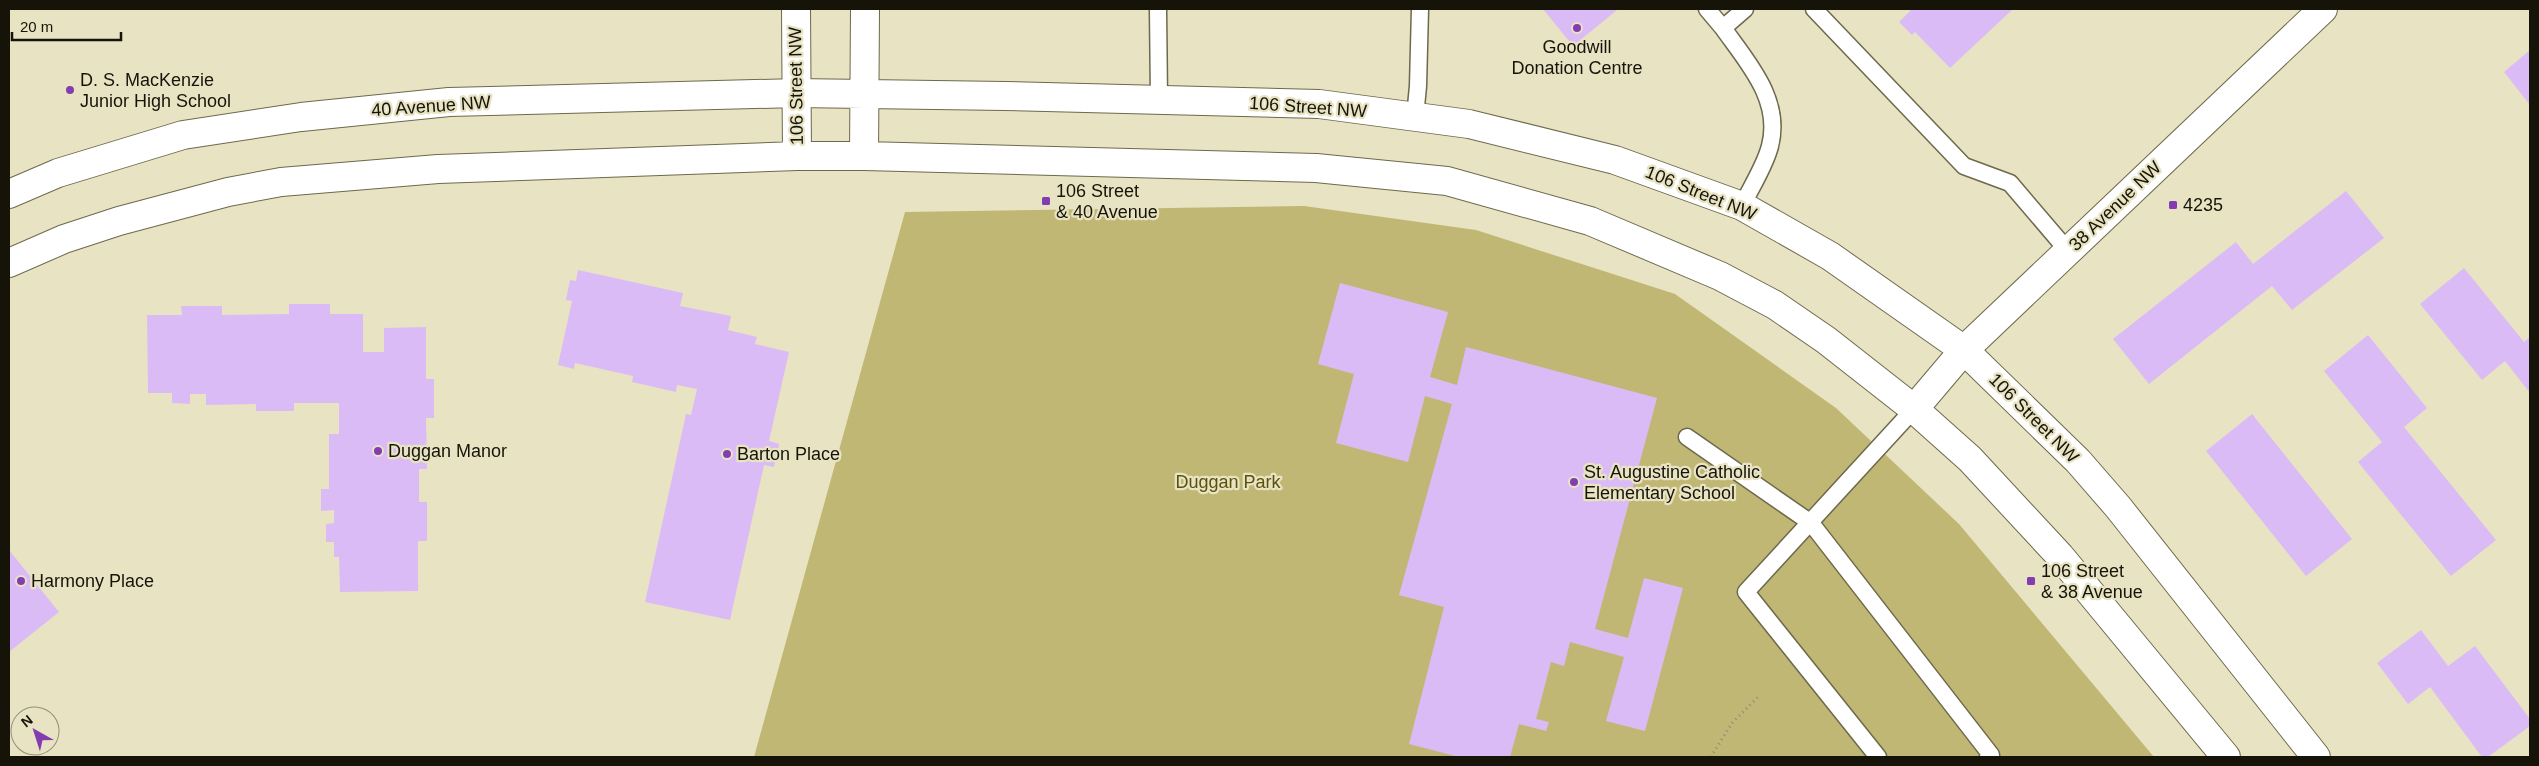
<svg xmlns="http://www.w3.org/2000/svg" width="2539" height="766" font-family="Arial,sans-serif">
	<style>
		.green { fill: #c1b774 }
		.building { fill: #dbbbf6 }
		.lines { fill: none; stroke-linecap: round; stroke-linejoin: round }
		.lane-casing { stroke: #6d694c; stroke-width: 19 }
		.secondary-casing { stroke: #6d694c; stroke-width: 30 }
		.path { stroke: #8f8c75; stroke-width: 3; stroke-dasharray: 1 4; stroke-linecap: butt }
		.lane { stroke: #fff; stroke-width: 16 }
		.secondary { stroke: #fff; stroke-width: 28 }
		.poi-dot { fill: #833db0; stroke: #e8e3c3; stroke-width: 2 }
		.labels { text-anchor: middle; stroke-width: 4.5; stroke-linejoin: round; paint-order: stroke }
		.poi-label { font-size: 18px; fill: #161409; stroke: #e8e3c3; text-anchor: start }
		.street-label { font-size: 18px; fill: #161409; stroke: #e8e3c3 }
		.park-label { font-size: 18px; fill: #5b510b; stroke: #e8e3c3 }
	</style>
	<rect width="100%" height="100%" fill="#e8e3c3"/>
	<path class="green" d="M1304,206L1476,230L1675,294L1836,408L1959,524L2154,757H754L905,212Z"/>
	<path class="building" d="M1543,9H1616L1617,10L1573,46Z
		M1912,9H2013L1950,68L1915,32L1912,35L1899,22Z
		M2530,50V105L2504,72Z
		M2346,191L2384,238L2292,310L2272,286L2149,384L2113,339L2236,242L2253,264Z
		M2464,268L2524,342L2530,337V393L2505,361L2482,380L2420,304Z
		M578,270L683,293L680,306L731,316L728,330L757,337L755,344L789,352L769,441L779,444L774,467L764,465L730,620L645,602L686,414L691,415L697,389L677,385L676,392L632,382L633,376L575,363L574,369L558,365L572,301L566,300L570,280L576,281Z
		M1340,283L1448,312L1430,377L1457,385L1466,347L1657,398L1595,629L1628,638L1644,578L1683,588L1645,731L1606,721L1624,657L1570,642L1564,666L1551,662L1536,719L1549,722L1546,731L1519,724L1510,757H1459L1409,744L1444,607L1399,595L1452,404L1425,396L1408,462L1336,443L1354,374L1318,364Z
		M289,304H330V314H363V352H384V328L426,327V379H434V418H426L427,469H419V502H427V541H418V591L340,592L339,557H334V542H326V524L334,523V510L321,511V489H329V434H339V403H294V411H256V404L206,405V394H190V404L172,403V393H148L147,315H182L181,306H222V315L289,314Z
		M2368,335L2427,408L2404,427L2496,540L2451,576L2358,462L2382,442L2324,371Z
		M2252,414L2352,539L2306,576L2206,451Z
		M9,550L59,612L9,652Z
		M2421,630L2448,666L2475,646L2530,719V726L2488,757H2482L2430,687L2408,704L2377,663Z"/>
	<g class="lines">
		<defs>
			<path id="lane" d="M1158,9L1159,100
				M1707,9L1723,28L1745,9
				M1814,9L1964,166L2010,183L2068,251
				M1723,28C1748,63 1782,100 1770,146C1765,166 1751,187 1742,206
				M1415,117L1418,86L1420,9
				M1687,437L1811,523L1991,755L1988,757
				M1878,757L1746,592L1914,409"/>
			<path id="secondary" d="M796,9L797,156
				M864,156L865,9
				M9,194L58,173L183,135L301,117L449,102L796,93L1005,96L1319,104L1469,124L1615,160L1742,206L1830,256L1964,350L2078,461L2118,507L2316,757
				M9,263L64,239L119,221L228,192L281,182L438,169L797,156H864L1316,168L1447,181L1590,221L1720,276L1775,305L1826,340L1914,409L1970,459L2060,556L2226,757
				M1914,409L1964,350L2323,9"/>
		</defs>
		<use href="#lane" class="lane-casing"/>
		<use href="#secondary" class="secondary-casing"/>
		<path class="path" d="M1711,757L1732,723L1759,696"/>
		<use href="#lane" class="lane"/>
		<use href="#secondary" class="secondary"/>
	</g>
	<g class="poi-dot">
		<circle cx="1577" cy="28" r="5"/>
		<circle cx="70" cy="90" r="5"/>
		<rect x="1041" y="196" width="10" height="10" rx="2.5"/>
		<rect x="2168" y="200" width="10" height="10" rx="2.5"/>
		<circle cx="378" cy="451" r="5"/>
		<circle cx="727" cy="454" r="5"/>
		<circle cx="1574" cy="482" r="5"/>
		<circle cx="21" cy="581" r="5"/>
		<rect x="2026" y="576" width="10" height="10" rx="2.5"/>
	</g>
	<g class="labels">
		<g class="poi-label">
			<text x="1577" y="53" text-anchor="middle">Goodwill<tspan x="1577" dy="21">Donation Centre</tspan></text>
			<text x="80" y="86">D. S. MacKenzie<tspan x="80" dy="21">Junior High School</tspan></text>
			<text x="1056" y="197">106 Street<tspan x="1056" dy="21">&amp; 40 Avenue</tspan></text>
			<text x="2183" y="211">4235</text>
			<text x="388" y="457">Duggan Manor</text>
			<text x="737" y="460">Barton Place</text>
			<text x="1584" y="478">St. Augustine Catholic<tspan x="1584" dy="21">Elementary School</tspan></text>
			<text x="2041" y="577">106 Street<tspan x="2041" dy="21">&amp; 38 Avenue</tspan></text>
			<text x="31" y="587">Harmony Place</text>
		</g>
		<g class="street-label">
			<text transform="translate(796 86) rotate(-91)" y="6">106 Street NW</text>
			<text transform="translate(431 106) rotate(-4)" y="6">40 Avenue NW</text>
			<text transform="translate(1308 107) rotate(4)" y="6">106 Street NW</text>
			<text transform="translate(1701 193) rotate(22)" y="6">106 Street NW</text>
			<text transform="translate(2115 206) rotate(-44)" y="6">38 Avenue NW</text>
			<text transform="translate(2034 418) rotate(45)" y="6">106 Street NW</text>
		</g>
		<g class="park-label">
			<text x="1228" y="488">Duggan Park</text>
		</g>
	</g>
	<rect width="2539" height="766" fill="none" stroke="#161409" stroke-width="20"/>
	<g transform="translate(35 731) rotate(321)"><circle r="24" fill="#e8e3c3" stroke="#949079"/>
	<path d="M0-4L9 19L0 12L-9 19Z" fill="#833db0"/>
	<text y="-8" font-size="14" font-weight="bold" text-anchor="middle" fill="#161409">N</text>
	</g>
	<path d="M12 32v8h109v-8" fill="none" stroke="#161409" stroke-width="2.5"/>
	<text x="20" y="32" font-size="15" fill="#161409" stroke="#e8e3c3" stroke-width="4" paint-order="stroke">20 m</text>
</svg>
